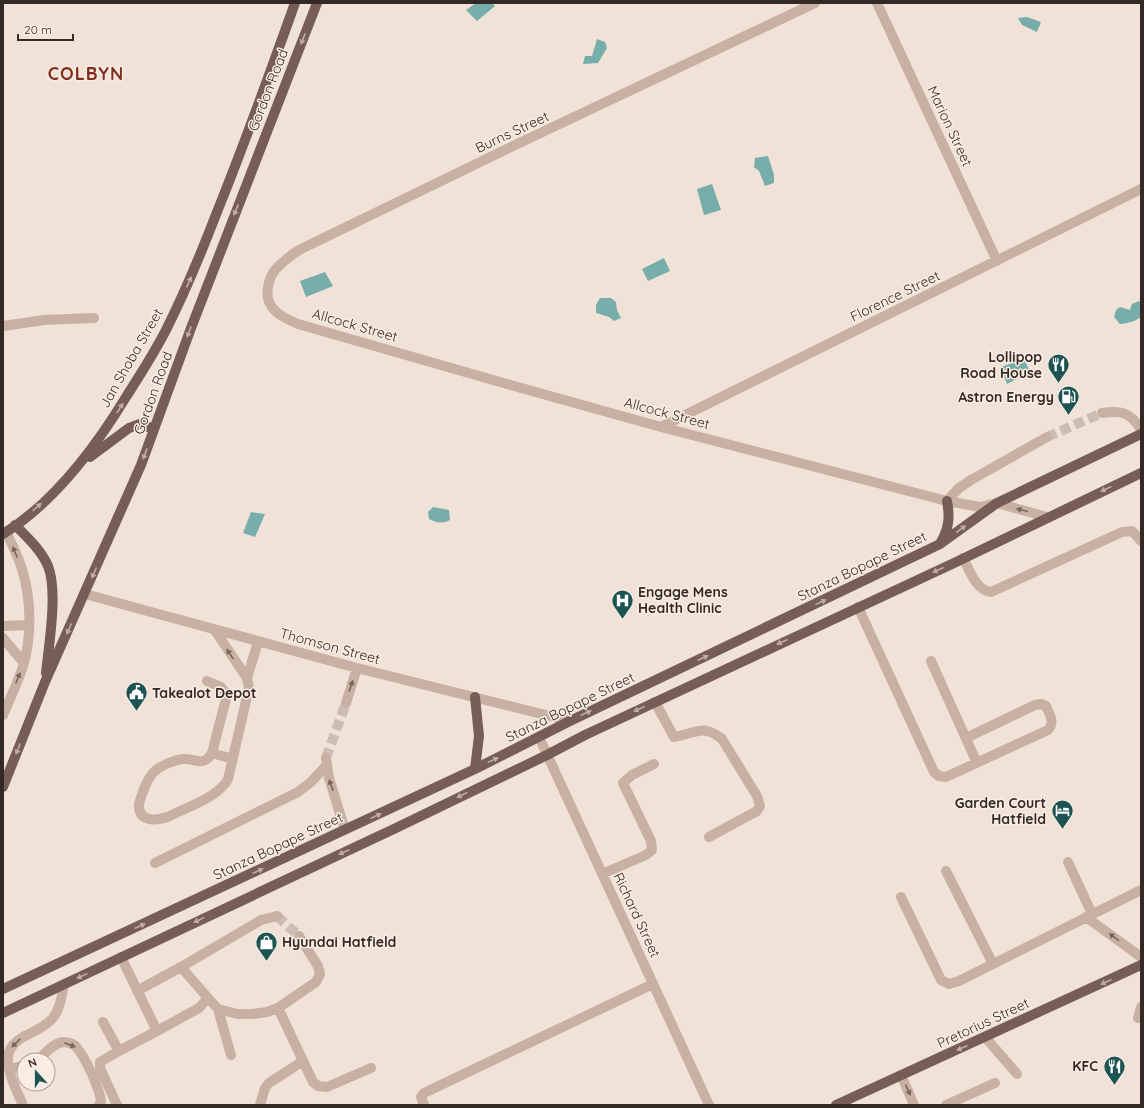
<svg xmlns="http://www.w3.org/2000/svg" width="1144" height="1108" font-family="Quicksand,sans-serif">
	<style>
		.water { fill: #77adaa }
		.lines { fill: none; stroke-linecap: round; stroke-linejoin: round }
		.minor-tunnel { stroke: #cbbdb3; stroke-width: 10; stroke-dasharray: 10 5; stroke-linecap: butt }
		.minor { stroke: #c8b1a4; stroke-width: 10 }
		.major { stroke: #765e56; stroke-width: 10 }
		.oneway { fill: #beada4 }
		.oneway2 { fill: #76665e }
		.labels { text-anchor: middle; stroke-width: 3; stroke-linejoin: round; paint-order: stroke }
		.street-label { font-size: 14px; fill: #332925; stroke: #f9ede3 }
		.poi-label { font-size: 14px; font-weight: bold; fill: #332925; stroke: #f9ede3; text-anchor: end }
		.district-label { font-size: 18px; font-weight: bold; letter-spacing: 1px; fill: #822e1f; stroke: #f9ede3 }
	</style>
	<rect width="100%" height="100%" fill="#f1e2d7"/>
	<path class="water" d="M476,3H492L495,6L477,21L466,10Z
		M1027,17L1041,22L1037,32L1022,25L1018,18Z
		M597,39L605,42L607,48L598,63L583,64L585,56H592Z
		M768,156L774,175V183L765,186L759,171L754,167L755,158Z
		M712,184L721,210L704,215L697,189Z
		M664,258L670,271L648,281L642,269Z
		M325,272L333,286L306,297L300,281Z
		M600,298H611L616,302L617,310L621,318L614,321L609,317L596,313V305Z
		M1139,301L1141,303C1141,307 1142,313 1141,316C1139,321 1124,324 1120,324L1114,317L1116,310L1120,307L1130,310L1132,304Z
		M1024,359L1030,372L1007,384L1001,367Z
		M433,507L449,510L450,520C442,524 437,523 429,519L428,512Z
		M251,512L265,514L255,537L243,533Z"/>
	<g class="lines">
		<path class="minor-tunnel" d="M1047,437L1102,413
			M326,758L346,703
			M277,916L299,936"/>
		<path class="minor" d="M815,3L513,146L299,250C290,256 282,262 275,270C271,275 269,281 268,287C264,308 281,317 298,324L507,384L661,427L947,501L980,507L997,503L1047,517
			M877,3L997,261
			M3,326L44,320L94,318
			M1102,413C1120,410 1131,412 1141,430
			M661,427L1141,189
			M947,501L959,488L971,480L1047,437
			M963,558C969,569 976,591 991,592L1122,532L1132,531L1141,541
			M85,594L357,668L570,721
			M858,607L934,772L939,776L946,777L1048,730C1055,722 1050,715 1046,706L1041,704L1035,705L966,738
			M3,626L29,625
			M3,638L24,663
			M931,661L977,763
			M247,678L258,642
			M207,681L221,687L227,695L212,753C203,767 197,759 185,759C178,758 160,766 155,771C149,776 147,782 144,789C142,795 139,801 139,806C139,824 160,820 170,816C187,807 219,797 228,779L249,688L247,678L214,629
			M655,702L674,737C695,734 702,723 722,739L757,796L760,806L757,811L709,837
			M346,703L357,668
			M3,715C10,698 19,681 24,663C32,633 31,598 22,569C18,556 12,544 6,532
			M539,737L709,1105
			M212,753L233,759
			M326,758L329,778L345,830
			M1068,862L1092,914
			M155,863L298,792L311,782L326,766
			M946,871L993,964
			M602,874L646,855L652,850L651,841L623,783L632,775L654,764
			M901,897L941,980L949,984L959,981L1141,890
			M1086,917L1141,957
			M121,957L157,1031L199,1008L208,998L181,967
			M137,991L181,967L261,920L277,916
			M208,998L218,1009L238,1014H253L267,1012L278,1008L316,982L320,974L318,966L299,936
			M278,1008L313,1082L318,1086L327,1087L371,1068
			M218,1009L231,1055
			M1138,1018L1141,1007
			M103,1022L119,1051L157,1031
			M985,1037L1017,1074
			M38,1060C45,1054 53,1043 63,1042C68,1042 74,1044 77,1048C85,1057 100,1089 101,1102L99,1105
			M9,1069L24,1066
			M901,1075L914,1105
			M23,1105C17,1092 4,1066 9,1052C11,1046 18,1040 23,1037C33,1032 45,1027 52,1019C60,1010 62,995 64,984
			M117,1105L100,1068V1062L119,1051
			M260,1105L265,1088L269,1083L303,1061
			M424,1105L421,1097L424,1093L653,984
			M946,1105L995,1083"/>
		<path class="major" d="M90,457L129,428L140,424L154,429
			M15,525C27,537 41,550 48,566C58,591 49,644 46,673
			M3,534C55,502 95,448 126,397C140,375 155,352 167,328C186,290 202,251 217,212C245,143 270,73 295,3
			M941,542C949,528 950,517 947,501
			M475,697L479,736L475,769
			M3,787L45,682L141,465L191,328L317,3
			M3,989L475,769L570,721L940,544L997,503L1141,434
			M3,1013L396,828L547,755L585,735L952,564L1141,473
			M836,1105L1141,965"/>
	</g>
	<defs><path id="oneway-solid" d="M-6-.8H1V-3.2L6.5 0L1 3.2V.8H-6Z"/></defs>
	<g class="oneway">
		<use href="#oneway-solid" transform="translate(303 39) rotate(111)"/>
		<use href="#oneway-solid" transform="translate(236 210) rotate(112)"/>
		<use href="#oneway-solid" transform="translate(189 282) rotate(-65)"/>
		<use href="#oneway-solid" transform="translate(189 332) rotate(110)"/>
		<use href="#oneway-solid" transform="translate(120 408) rotate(-58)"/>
		<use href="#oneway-solid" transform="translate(145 454) rotate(110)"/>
		<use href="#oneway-solid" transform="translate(1106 489) rotate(155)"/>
		<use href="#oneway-solid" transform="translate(37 507) rotate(-42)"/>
		<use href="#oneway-solid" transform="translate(961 529) rotate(-36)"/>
		<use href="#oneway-solid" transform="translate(938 570) rotate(155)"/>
		<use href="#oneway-solid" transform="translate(94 573) rotate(114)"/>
		<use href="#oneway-solid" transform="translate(821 602) rotate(-26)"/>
		<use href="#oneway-solid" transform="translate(69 629) rotate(114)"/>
		<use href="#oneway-solid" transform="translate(782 642) rotate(155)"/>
		<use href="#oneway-solid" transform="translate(703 658) rotate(-25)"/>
		<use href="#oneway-solid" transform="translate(639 709) rotate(155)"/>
		<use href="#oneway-solid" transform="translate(586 713) rotate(-25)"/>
		<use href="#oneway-solid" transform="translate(18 749) rotate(112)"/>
		<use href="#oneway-solid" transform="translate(493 760) rotate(-26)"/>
		<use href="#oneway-solid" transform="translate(462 795) rotate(154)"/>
		<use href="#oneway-solid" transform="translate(376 816) rotate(-25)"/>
		<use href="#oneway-solid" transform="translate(344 852) rotate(155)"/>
		<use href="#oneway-solid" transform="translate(258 871) rotate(-25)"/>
		<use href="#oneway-solid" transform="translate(199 920) rotate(154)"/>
		<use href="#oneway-solid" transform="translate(140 926) rotate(-25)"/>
		<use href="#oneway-solid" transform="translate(82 976) rotate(155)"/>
		<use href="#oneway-solid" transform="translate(1106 982) rotate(155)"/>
		<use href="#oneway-solid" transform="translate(962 1048) rotate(156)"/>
	</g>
	<g class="oneway2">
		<use href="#oneway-solid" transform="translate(1022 510) rotate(-165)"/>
		<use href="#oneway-solid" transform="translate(15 552) rotate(-113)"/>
		<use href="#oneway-solid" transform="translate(230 654) rotate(-124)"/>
		<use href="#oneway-solid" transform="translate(18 678) rotate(-68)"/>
		<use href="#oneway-solid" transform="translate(351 686) rotate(-71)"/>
		<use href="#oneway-solid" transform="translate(331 785) rotate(-110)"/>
		<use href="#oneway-solid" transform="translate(1114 937) rotate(-144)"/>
		<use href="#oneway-solid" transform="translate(16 1043) rotate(136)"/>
		<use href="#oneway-solid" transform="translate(70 1045) rotate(21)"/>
		<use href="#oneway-solid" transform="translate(908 1090) rotate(66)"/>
	</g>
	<defs>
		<symbol id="restaurant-pin" viewBox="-11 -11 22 30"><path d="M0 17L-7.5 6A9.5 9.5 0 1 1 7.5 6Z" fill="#1c5453" stroke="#f9ede3"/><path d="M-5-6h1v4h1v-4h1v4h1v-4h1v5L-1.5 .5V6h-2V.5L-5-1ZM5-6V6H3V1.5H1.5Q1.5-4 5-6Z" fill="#fff"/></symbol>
		<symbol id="fuel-pin" viewBox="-11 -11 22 30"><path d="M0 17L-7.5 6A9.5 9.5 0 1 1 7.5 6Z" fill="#1c5453" stroke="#f9ede3"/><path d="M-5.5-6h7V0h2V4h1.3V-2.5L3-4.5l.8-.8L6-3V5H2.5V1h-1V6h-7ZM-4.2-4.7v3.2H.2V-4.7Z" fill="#fff"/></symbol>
		<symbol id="hospital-pin" viewBox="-11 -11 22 30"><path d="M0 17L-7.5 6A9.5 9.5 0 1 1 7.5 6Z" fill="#1c5453" stroke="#f9ede3"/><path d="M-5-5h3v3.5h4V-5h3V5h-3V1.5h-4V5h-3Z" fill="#fff"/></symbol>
		<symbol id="civic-pin" viewBox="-11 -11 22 30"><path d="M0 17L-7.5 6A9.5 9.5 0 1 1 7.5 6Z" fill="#1c5453" stroke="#f9ede3"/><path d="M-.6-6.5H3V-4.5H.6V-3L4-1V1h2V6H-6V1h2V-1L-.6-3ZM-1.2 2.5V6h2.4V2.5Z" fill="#fff"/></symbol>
		<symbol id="hotel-pin" viewBox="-11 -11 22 30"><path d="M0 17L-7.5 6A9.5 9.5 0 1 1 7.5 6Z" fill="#1c5453" stroke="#f9ede3"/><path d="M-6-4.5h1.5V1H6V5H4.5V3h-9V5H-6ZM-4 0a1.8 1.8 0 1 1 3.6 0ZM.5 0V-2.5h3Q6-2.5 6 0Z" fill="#fff"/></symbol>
		<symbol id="shop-pin" viewBox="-11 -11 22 30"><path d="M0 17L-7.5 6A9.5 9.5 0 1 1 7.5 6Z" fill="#1c5453" stroke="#f9ede3"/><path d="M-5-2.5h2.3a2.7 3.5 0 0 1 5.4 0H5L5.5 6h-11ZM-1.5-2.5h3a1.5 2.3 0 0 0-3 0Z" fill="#fff"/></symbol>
	</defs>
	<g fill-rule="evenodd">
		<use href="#restaurant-pin" x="1046" y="352" width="25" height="34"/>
		<use href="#fuel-pin" x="1056" y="384" width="25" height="34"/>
		<use href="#hospital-pin" x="610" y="588" width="25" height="34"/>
		<use href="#civic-pin" x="124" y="680" width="25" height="34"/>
		<use href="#hotel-pin" x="1050" y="798" width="25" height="34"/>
		<use href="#shop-pin" x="254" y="930" width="25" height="34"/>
		<use href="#restaurant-pin" x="1102" y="1054" width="25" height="34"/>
	</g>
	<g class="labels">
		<g class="street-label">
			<text transform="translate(268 90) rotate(-69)" y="5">Gordon Road</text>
			<text transform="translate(950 126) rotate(65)" y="5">Marion Street</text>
			<text transform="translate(512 132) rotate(-25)" y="5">Burns Street</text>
			<text transform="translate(895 296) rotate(-26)" y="5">Florence Street</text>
			<text transform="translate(355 325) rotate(16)" y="5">Allcock Street</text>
			<text transform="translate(131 358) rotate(-60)" y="5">Jan Shoba Street</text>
			<text transform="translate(153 393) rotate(-70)" y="5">Gordon Road</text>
			<text transform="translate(667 413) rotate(15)" y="5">Allcock Street</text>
			<text transform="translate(862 566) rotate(-26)" y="5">Stanza Bopape Street</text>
			<text transform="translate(330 646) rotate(15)" y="5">Thomson Street</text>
			<text transform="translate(570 707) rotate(-26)" y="5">Stanza Bopape Street</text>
			<text transform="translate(278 846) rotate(-25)" y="5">Stanza Bopape Street</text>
			<text transform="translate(637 915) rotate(65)" y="5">Richard Street</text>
			<text transform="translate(983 1023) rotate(-25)" y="5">Pretorius Street</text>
		</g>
		<g class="poi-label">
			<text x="1042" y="362">Lollipop<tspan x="1042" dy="16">Road House</tspan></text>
			<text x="1054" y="402">Astron Energy</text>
			<text x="638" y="597" text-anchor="start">Engage Mens<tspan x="638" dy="16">Health Clinic</tspan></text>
			<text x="152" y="698" text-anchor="start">Takealot Depot</text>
			<text x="1046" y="808">Garden Court<tspan x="1046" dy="16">Hatfield</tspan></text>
			<text x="282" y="947" text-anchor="start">Hyundai Hatfield</text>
			<text x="1098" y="1071">KFC</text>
		</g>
		<g class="district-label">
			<text x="86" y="80">COLBYN</text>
		</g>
	</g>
	<rect width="1144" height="1108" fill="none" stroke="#332925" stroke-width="8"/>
	<g transform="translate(36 1072) rotate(339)"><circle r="19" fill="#f9ede3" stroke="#aa9f97"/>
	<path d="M0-3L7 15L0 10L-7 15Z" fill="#1c5453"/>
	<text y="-6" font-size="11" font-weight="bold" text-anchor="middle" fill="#332925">N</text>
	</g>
	<path d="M18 34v6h55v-6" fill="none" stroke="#332925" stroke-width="2"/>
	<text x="24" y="34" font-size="12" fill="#332925" stroke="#f9ede3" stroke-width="3" paint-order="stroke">20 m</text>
</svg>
